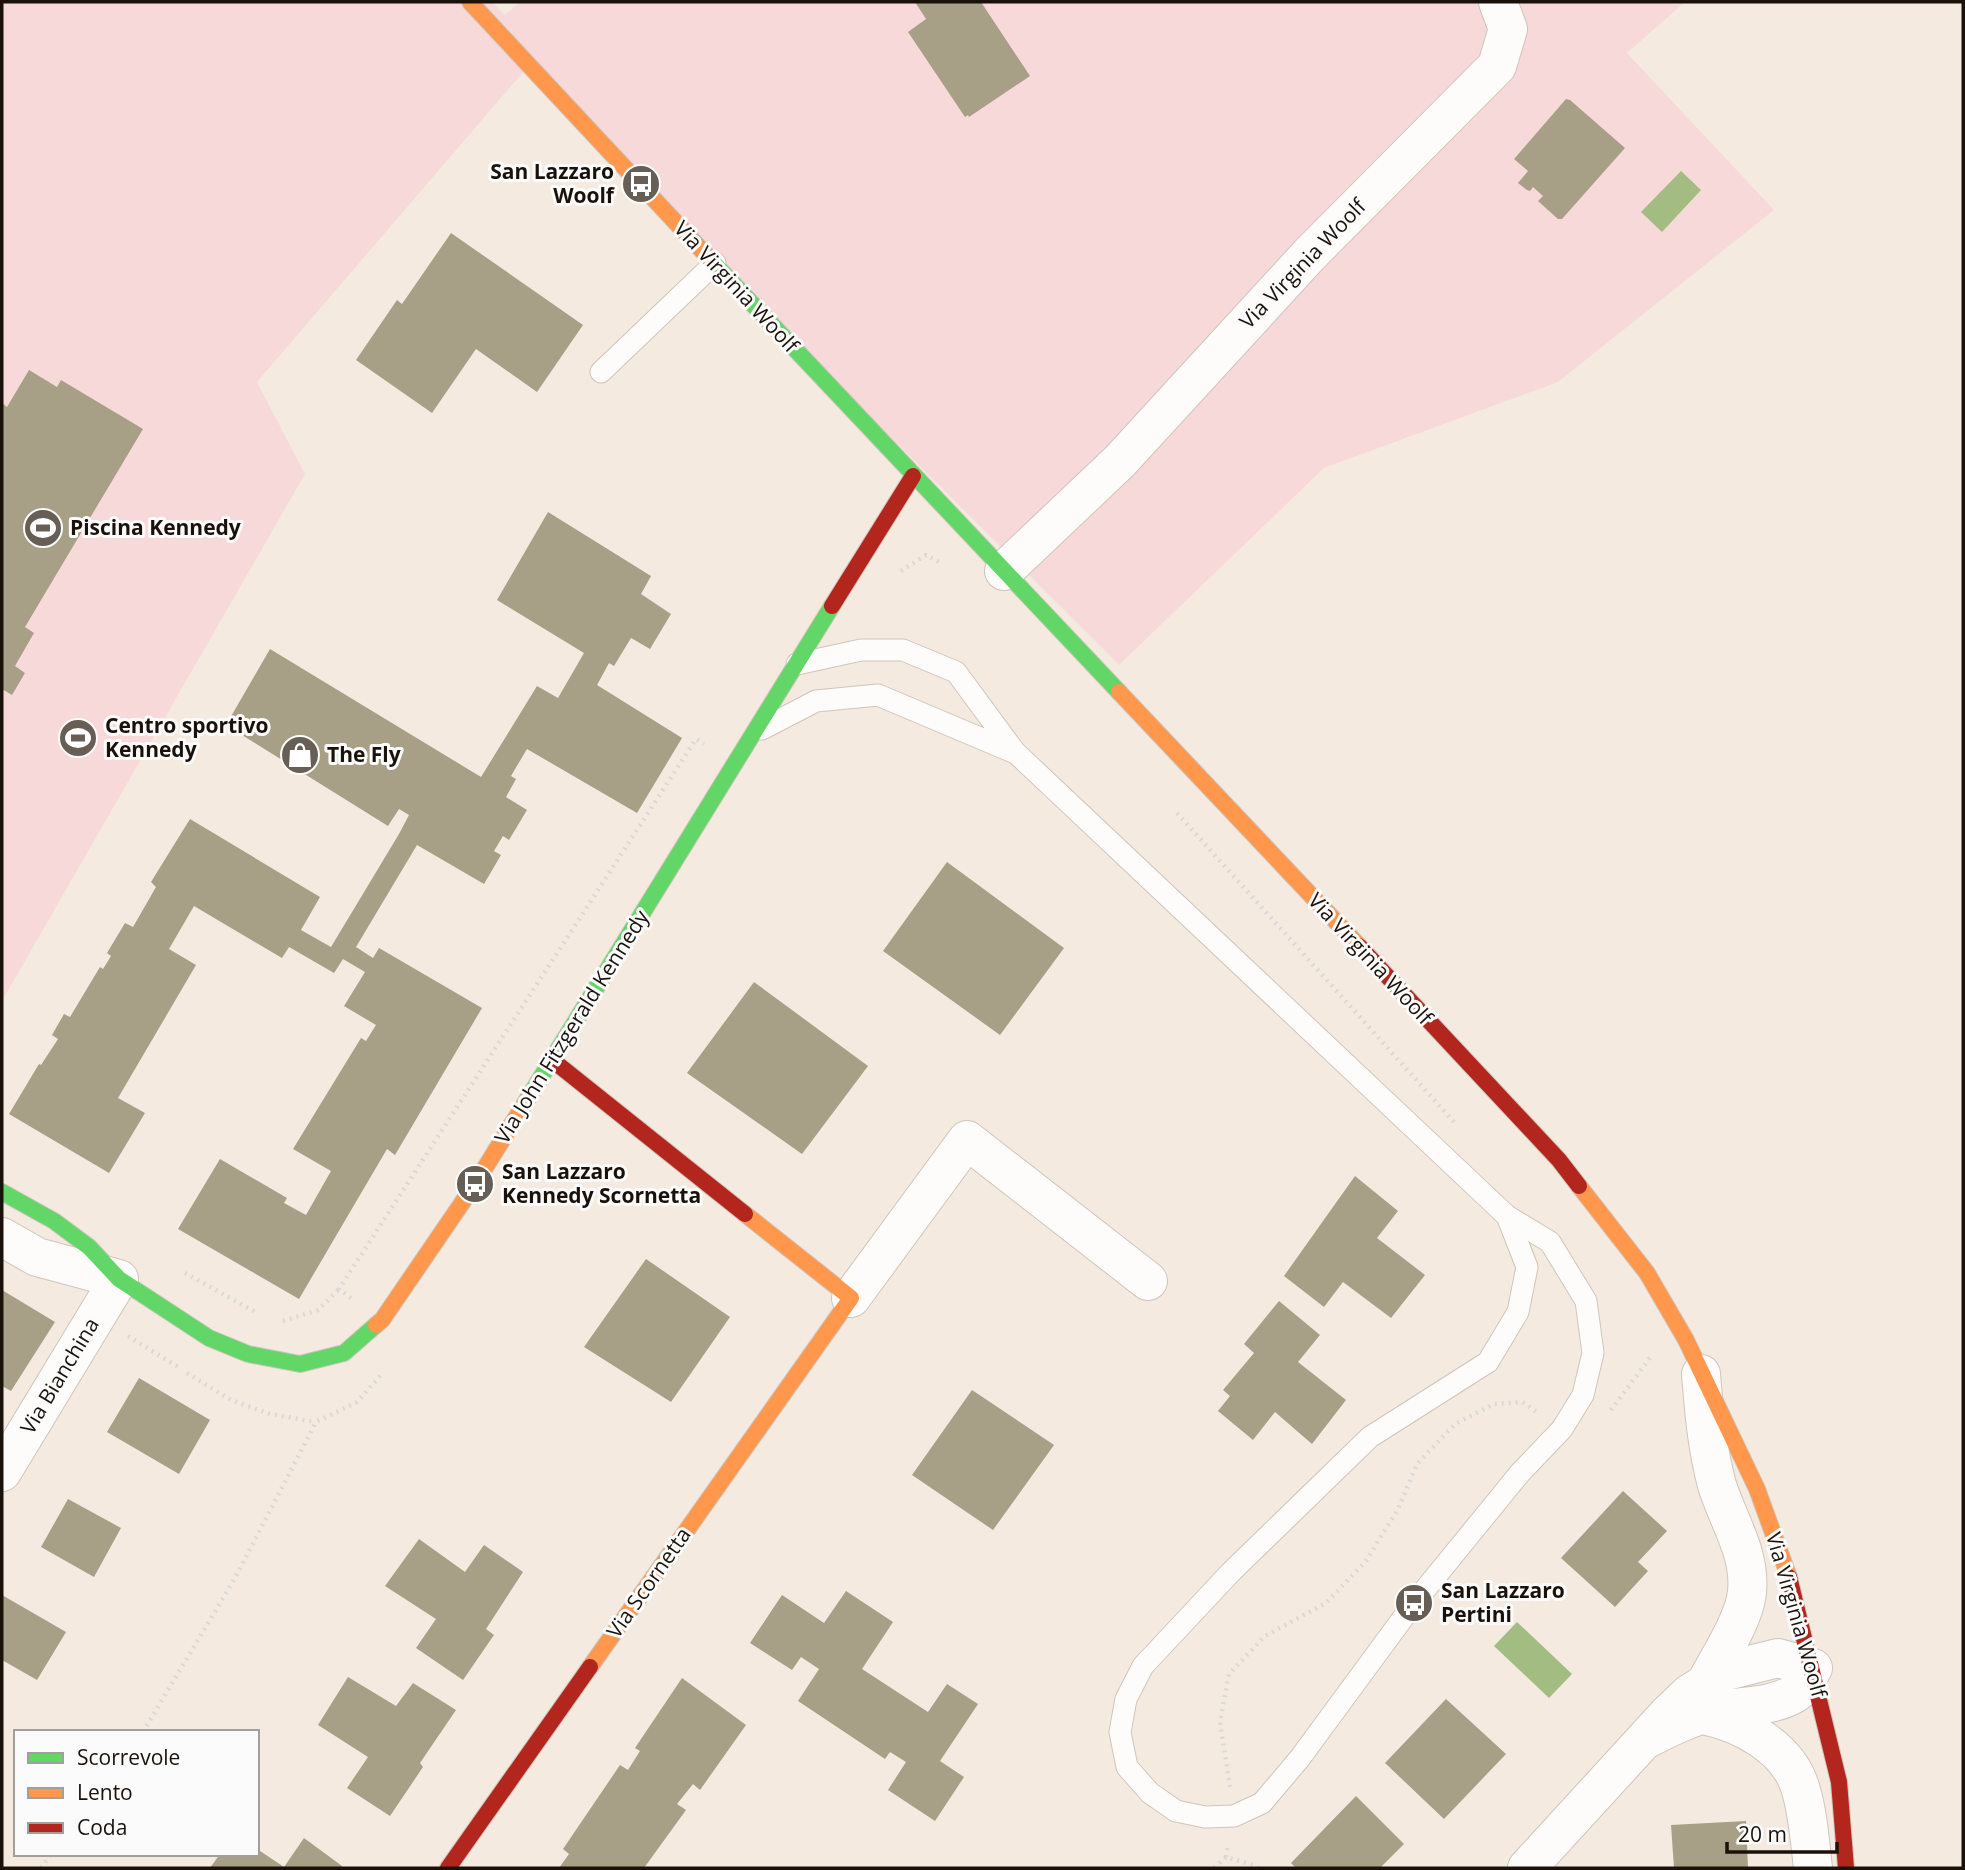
<svg xmlns="http://www.w3.org/2000/svg" width="1965" height="1870" font-family="'Open Sans',sans-serif">
	<style>
		.green { fill: #f8d9da }
		.water { fill: #a2bc81 }
		.building { fill: #a79f86 }
		.lines { fill: none; stroke-linecap: round; stroke-linejoin: round }
		.lane-casing { stroke: #cec5bc; stroke-width: 23 }
		.street-casing { stroke: #cec5bc; stroke-width: 40 }
		.fast-casing { stroke: #cec5bc; stroke-width: 18 }
		.slow-casing { stroke: #cec5bc; stroke-width: 18 }
		.jam-casing { stroke: #cec5bc; stroke-width: 18 }
		.path { stroke: #dcd8d5; stroke-width: 4.5; stroke-dasharray: 2 5; stroke-linecap: butt }
		.lane { stroke: #fefcfa; stroke-width: 21 }
		.street { stroke: #fefcfa; stroke-width: 38 }
		.fast { stroke: #63d668; stroke-width: 16 }
		.slow { stroke: #ff974d; stroke-width: 16 }
		.jam { stroke: #b3261e; stroke-width: 16 }
		.labels { text-anchor: middle; stroke-width: 6; stroke-linejoin: round; paint-order: stroke }
		.poi-label { font-size: 21px; font-weight: bold; fill: #1a120a; stroke: #fbfbfb; text-anchor: start }
		.street-label { font-size: 21px; fill: #1a120a; stroke: #fbfbfb }
	</style>
	<rect width="100%" height="100%" fill="#f5eae0"/>
	<path class="green" d="M2,2H492L505,15L520,2H1685L1627,53L1774,210L1558,382L1324,468L1119,665L524,71L257,382L305,474L2,1001Z"/>
	<path class="water" d="M1681,171L1701,190L1662,232L1641,212Z
		M1517,1622L1572,1674L1549,1698L1494,1646Z"/>
	<path class="building" d="M915,2H981L1030,76L969,117L968,115L965,117L908,32L926,19Z
		M1566,99L1570,100L1625,148L1562,219H1558L1538,201L1543,196L1533,187L1530,191L1527,190L1518,183L1528,171L1514,159Z
		M451,233L583,325L537,392L476,349L432,413L356,360L397,300L402,304Z
		M29,370L57,387L61,380L143,429L25,627L34,633L15,666L25,673L12,695L2,689V403L7,407Z
		M548,512L651,576L641,594L671,614L650,649L631,638L614,666L609,663L597,685L682,738L637,813L527,749L511,776L516,779L506,797L527,810L509,840L503,836L494,851L501,855L484,884L417,845L356,947L373,958L379,948L482,1008L395,1155L387,1149L299,1299L178,1229L220,1159L287,1198L284,1203L306,1215L331,1171L293,1149L361,1038L366,1041L376,1025L344,1006L365,972L343,959L334,973L289,947L282,958L194,906L169,949L196,965L118,1098L145,1113L109,1173L9,1114L39,1064L41,1065L58,1039L52,1035L64,1014L70,1017L100,967L103,969L111,956L107,953L125,923L133,927L156,887L151,882L190,819L320,897L301,930L331,947L399,834L409,815L399,809L388,826L226,725L270,649L481,777L537,686L558,698L584,653L497,600Z
		M947,862L1064,948L1000,1035L883,951Z
		M754,982L868,1066L802,1154L687,1073Z
		M1355,1176L1398,1211L1377,1238L1425,1275L1391,1318L1343,1282L1324,1307L1284,1276Z
		M646,1259L730,1317L671,1402L584,1347Z
		M2,1290L55,1322L11,1391L2,1386Z
		M1279,1301L1320,1335L1298,1362L1346,1400L1312,1444L1275,1412L1253,1440L1218,1411L1230,1396L1223,1390L1254,1353L1244,1344Z
		M139,1378L210,1420L179,1474L107,1432Z
		M972,1390L1054,1445L993,1530L912,1475Z
		M1623,1491L1667,1531L1638,1562L1648,1571L1615,1607L1561,1558Z
		M68,1499L121,1528L94,1577L41,1547Z
		M419,1539L465,1572L484,1545L523,1572L486,1629L494,1635L463,1680L416,1648L436,1619L385,1586Z
		M846,1591L893,1622L862,1669L928,1712L947,1684L978,1704L940,1761L964,1777L935,1821L888,1790L906,1762L890,1752L885,1759L798,1701L819,1669L801,1657L792,1670L750,1643L782,1595L824,1623Z
		M2,1595L66,1632L37,1680L2,1660Z
		M348,1677L396,1706L413,1683L456,1710L420,1763L423,1767L390,1816L347,1788L368,1757L318,1725Z
		M682,1678L746,1725L700,1790L693,1784L677,1804L686,1810L644,1868H559L569,1854L563,1849L620,1765L628,1770L640,1751L635,1748Z
		M1446,1699L1506,1754L1444,1819L1385,1763Z
		M1356,1796L1404,1844L1380,1868H1296L1291,1863Z
		M1746,1821L1748,1868H1674L1671,1825Z
		M304,1838L342,1866L341,1868H210L220,1854H257V1849L284,1867Z"/>
	<g class="lines">
		<defs>
			<path id="lane" d="M601,372L715,263
				M797,664L861,650H903L956,672L1015,752L1507,1216L1550,1242L1586,1301L1593,1353L1583,1395L1562,1429L1520,1473L1414,1603L1300,1758L1262,1803L1234,1816L1205,1817L1176,1811L1150,1793L1127,1767L1120,1732L1126,1699L1143,1666L1231,1572L1370,1437L1488,1362L1518,1312L1527,1267L1507,1216
				M762,729L816,701L878,695L1013,752"/>
			<path id="street" d="M1004,571L1120,461L1309,255L1497,66L1508,29L1498,2
				M2,1237L37,1257L119,1279L2,1472
				M851,1298L967,1140L1148,1281
				M1701,1374C1704,1412 1707,1448 1717,1485C1728,1521 1751,1553 1747,1592C1745,1618 1718,1660 1705,1684
				M1703,1715C1741,1723 1787,1746 1800,1787C1808,1812 1810,1842 1813,1868
				M1527,1868L1668,1714L1689,1694L1726,1671L1778,1658L1813,1668C1808,1677 1803,1688 1794,1694C1772,1707 1740,1706 1715,1711C1690,1717 1668,1728 1645,1740"/>
			<path id="fast" d="M708,257L1119,692
				M527,1100L832,606
				M2,1192L54,1221L89,1247L119,1279L209,1338L248,1354L300,1364L344,1353L376,1325"/>
			<path id="slow" d="M470,2L708,257
				M1119,692L1359,946
				M1579,1186L1647,1273L1686,1340L1757,1489L1789,1577
				M376,1325L382,1320L475,1184L527,1100
				M590,1667L851,1298L745,1214"/>
			<path id="jam" d="M832,606L913,476
				M1359,946L1559,1160L1579,1186
				M551,1059L745,1214
				M1789,1577L1839,1782L1846,1868
				M448,1868L590,1667"/>
		</defs>
		<use href="#lane" class="lane-casing"/>
		<use href="#street" class="street-casing"/>
		<use href="#fast" class="fast-casing"/>
		<use href="#slow" class="slow-casing"/>
		<use href="#jam" class="jam-casing"/>
		<path class="path" d="M901,571L926,555L939,562
			M1177,813L1454,1122
			M185,1273L257,1313
			M351,1298L339,1289L696,739L704,744
			M283,1321L318,1310L339,1289
			M128,1336L180,1368
			M187,1373L231,1400L270,1414L316,1422
			M1611,1410L1652,1355
			M143,1732L235,1578L316,1422L357,1402L381,1375
			M1230,1787L1220,1722L1229,1674L1265,1636L1326,1603L1366,1561L1398,1509L1417,1464L1455,1424L1494,1404L1522,1402L1538,1413
			M1226,1857L1228,1844
			M41,1868L51,1854
			M1214,1868L1226,1857L1257,1866L1258,1868"/>
		<use href="#lane" class="lane"/>
		<use href="#street" class="street"/>
		<use href="#fast" class="fast"/>
		<use href="#slow" class="slow"/>
		<use href="#jam" class="jam"/>
	</g>
	<defs>
		<symbol id="bus-disc" viewBox="-11 -11 22 22"><circle r="9.5" fill="#675e55" stroke="#fbfbfb"/><path d="M-5-6H5V4H4V6H2V4H-2V6H-4V4H-5ZM-3.5-4V0h7V-4ZM-3.5 1.2v1.5H-2V1.2ZM2 1.2v1.5H3.5V1.2Z" fill="#fff"/></symbol>
		<symbol id="stadium-disc" viewBox="-11 -11 22 22"><circle r="9.5" fill="#675e55" stroke="#fbfbfb"/><path d="M0-5a6.5 5 0 1 0 0 10a6.5 5 0 1 0 0-10ZM-3.5-1.8h7v3.6h-7Z" fill="#fff"/></symbol>
		<symbol id="shop-disc" viewBox="-11 -11 22 22"><circle r="9.5" fill="#675e55" stroke="#fbfbfb"/><path d="M-5-2.5h2.3a2.7 3.5 0 0 1 5.4 0H5L5.5 6h-11ZM-1.5-2.5h3a1.5 2.3 0 0 0-3 0Z" fill="#fff"/></symbol>
	</defs>
	<g fill-rule="evenodd">
		<use href="#bus-disc" x="619" y="162" width="44" height="44"/>
		<use href="#stadium-disc" x="21" y="506" width="44" height="44"/>
		<use href="#stadium-disc" x="56" y="716" width="44" height="44"/>
		<use href="#shop-disc" x="278" y="733" width="44" height="44"/>
		<use href="#bus-disc" x="453" y="1162" width="44" height="44"/>
		<use href="#bus-disc" x="1392" y="1581" width="44" height="44"/>
	</g>
	<g class="labels">
		<g class="poi-label">
			<text x="614" y="179" text-anchor="end">San Lazzaro<tspan x="614" dy="24">Woolf</tspan></text>
			<text x="70" y="535">Piscina Kennedy</text>
			<text x="105" y="733">Centro sportivo<tspan x="105" dy="24">Kennedy</tspan></text>
			<text x="327" y="762">The Fly</text>
			<text x="502" y="1179">San Lazzaro<tspan x="502" dy="24">Kennedy Scornetta</tspan></text>
			<text x="1441" y="1598">San Lazzaro<tspan x="1441" dy="24">Pertini</tspan></text>
		</g>
		<g class="street-label">
			<text transform="translate(1303 264) rotate(-46)" y="7">Via Virginia Woolf</text>
			<text transform="translate(736 287) rotate(47)" y="7">Via Virginia Woolf</text>
			<text transform="translate(1370 959) rotate(47)" y="7">Via Virginia Woolf</text>
			<text transform="translate(572 1027) rotate(-58)" y="7">Via John Fitzgerald Kennedy</text>
			<text transform="translate(60 1376) rotate(-59)" y="7">Via Bianchina</text>
			<text transform="translate(649 1583) rotate(-55)" y="7">Via Scornetta</text>
			<text transform="translate(1796 1615) rotate(74)" y="7">Via Virginia Woolf</text>
		</g>
	</g>
	<rect width="1965" height="1870" fill="none" stroke="#1a120a" stroke-width="7"/>
	<rect x="14" y="1730" width="245" height="126" fill="#fbfbfb" stroke="#a19e9b" stroke-width="2"/>
	<rect x="28" y="1753" width="35" height="10" fill="#63d668" stroke="#a19e9b" stroke-width="2"/>
	<text x="77" y="1765" font-size="21" fill="#1a120a">Scorrevole</text>
	<rect x="28" y="1788" width="35" height="10" fill="#ff974d" stroke="#a19e9b" stroke-width="2"/>
	<text x="77" y="1800" font-size="21" fill="#1a120a">Lento</text>
	<rect x="28" y="1823" width="35" height="10" fill="#b3261e" stroke="#a19e9b" stroke-width="2"/>
	<text x="77" y="1835" font-size="21" fill="#1a120a">Coda</text>
	<path d="M1727 1842v10h110v-10" fill="none" stroke="#1a120a" stroke-width="3.5"/>
	<text x="1738" y="1842" font-size="21" fill="#1a120a" stroke="#fbfbfb" stroke-width="5" paint-order="stroke">20 m</text>
</svg>
